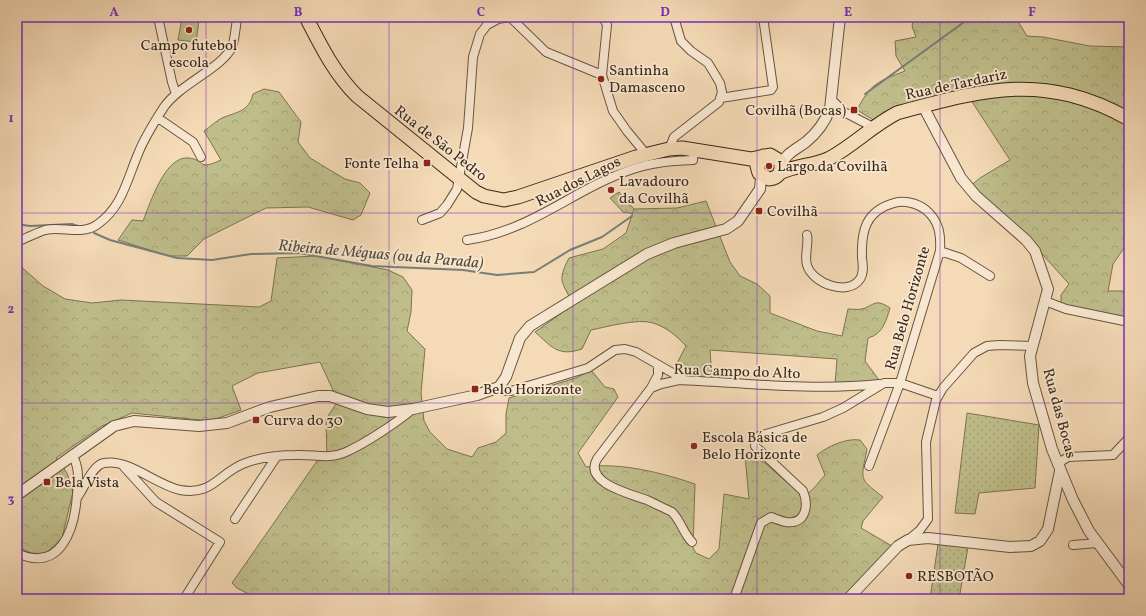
<svg xmlns="http://www.w3.org/2000/svg" width="1146" height="616" font-family="Vollkorn,serif">
	<style>
		.grass { fill: url(#grass-dots); stroke: #7d7352 }
		.forest { fill: url(#forest-crowns); stroke: #7d7352 }
		.garden { fill: #bfbe8b; stroke: #7d7352 }
		.lines { fill: none; stroke-linecap: round; stroke-linejoin: round }
		.stream { stroke: #767f77; stroke-width: 2 }
		.minor-casing { stroke: #695440; stroke-width: 10 }
		.tertiary-casing { stroke: #695440; stroke-width: 12 }
		.primary-casing { stroke: #3b2819; stroke-width: 15 }
		.minor { stroke: #f8e7d0; stroke-width: 8 }
		.tertiary { stroke: #f8e7d0; stroke-width: 10 }
		.primary { stroke: #f4dab6; stroke-width: 13 }
		.grid { fill: none; stroke: #7b2cbf; stroke-width: 1; stroke-opacity: 0.55 }
		.poi-dot { fill: #8f2418; stroke: #f8e7d0; stroke-width: 1.5 }
		.labels { text-anchor: middle; stroke-width: 3.5; stroke-linejoin: round; paint-order: stroke }
		.poi-label { font-size: 15px; fill: #3b2819; stroke: #f8e7d0; text-anchor: start }
		.street-label { font-size: 15px; fill: #3b2819; stroke: #f8e7d0 }
		.water-label { font-size: 16px; font-style: italic; fill: #544c40; stroke: #f8e7d0 }
		.neatline { fill: none; stroke: #7b2cbf; stroke-width: 1.5 }
		.grid-label { font-size: 13px; text-anchor: middle; font-weight: bold; fill: #7b2cbf }
	</style>
	<defs>
		<pattern id="grass-dots" width="8" height="8" patternUnits="userSpaceOnUse"><rect width="8" height="8" fill="#bfbe8b"/><path d="M2 2h.1M6 6h.1" fill="none" stroke="#a5a377" stroke-width="1.8" stroke-linecap="round"/></pattern>
		<pattern id="forest-crowns" width="20" height="18" patternUnits="userSpaceOnUse"><rect width="20" height="18" fill="#bfbe8b"/><path d="M2 6a3 3 0 1 1 6 0M12 15a3 3 0 1 1 6 0" fill="none" stroke="#a5a377"/></pattern>
	</defs>
	<rect width="100%" height="100%" fill="#f4dab6"/>
	<filter id="stains"><feTurbulence type="fractalNoise" baseFrequency=".005" numOctaves="4"/><feColorMatrix values="0 0 0 0 .2 0 0 0 0 .09 0 0 0 0 .02 0 0 0 .5 -.17"/></filter>
	<radialGradient id="worn" r=".72"><stop offset=".6" stop-color="#630" stop-opacity="0"/><stop offset="1" stop-color="#630" stop-opacity=".3"/></radialGradient>
	<path class="grass" d="M619,192L635,210L633,214L626,212L624,213L610,198Z
		M967,413L1039,425L1035,488L979,493L975,514L955,513Z
		M938,544L968,547L959,599H930Z"/>
	<path class="forest" d="M914,17H1020L1019,23L1027,36L1043,37L1090,46L1129,47V250L1124,248L1113,264L1108,291H1129V317C1107,317 1079,313 1061,303V295L1069,284L1036,247L968,188L980,178L1010,160L965,91L875,121L857,110C871,83 877,82 905,71L896,56L895,41L916,37L912,26Z
		M264,89L279,92L301,122L298,142L310,158L345,179L360,183L370,193L361,215L353,220L308,207L266,208L204,239L187,256H169L118,240L132,220L143,221C150,204 165,155 189,158C205,160 198,171 221,160L204,131C210,127 216,121 222,118C236,112 249,112 253,94Z
		M706,201L730,262L740,276L757,284L770,296V313L817,331L842,336L848,309C852,309 858,310 862,309C875,305 875,298 890,308C886,321 883,334 868,338L865,361L879,380L835,385L837,359L710,350L712,380L690,379L674,369L686,346C677,336 666,327 653,323C639,318 606,327 591,330L582,349C558,357 552,347 535,332L573,305C563,281 556,283 569,258L603,249L626,233L634,209L677,208Z
		M316,256L388,270L403,277L412,290L411,312L407,331L425,349L421,393L424,421L430,432L447,449L472,457L478,448L496,442L506,433V414L509,398L576,378L591,370L605,387L614,389L618,397L578,453L586,467C620,462 663,473 695,484L693,548L696,553L709,559L719,549L724,494L749,499L745,456L748,452L766,464L804,497L814,488L825,475L817,455C828,446 846,438 860,440L867,449C861,480 858,478 883,497L863,521L861,528L892,546L863,576L848,599H258L237,588L232,583L317,461L327,460L326,419L338,401L320,362L258,373L232,386L241,410L210,421L132,413L102,426L56,458L67,473L73,492L62,538L44,555L31,553L17,547V263L43,286L65,299L92,303L121,300L259,307L271,301L277,258Z"/>
	<path class="garden" d="M182,18L199,20L196,42L178,40Z"/>
	<g class="lines">
		<path class="stream" d="M865,94L971,17
			M17,224L30,226L72,224L78,226
			M94,233L110,240L177,258L212,260L251,254L299,253L372,266L463,270L497,275L534,272L570,250L602,237L632,216"/>
		<defs>
			<path id="minor" d="M158,17L172,82L176,94
				M510,17L546,52L602,75
				M603,17L607,25L602,75L613,111L627,131L646,154
				M721,98L771,90L773,87L763,17
				M832,100L844,112L873,127
				M158,118L193,142L201,157
				M669,149L674,137L719,102L722,92L720,83L708,63L691,51L681,41L674,17
				M422,220L440,213L447,205L457,189L468,128L473,57L480,34L487,25L498,19L510,17
				M807,235C809,244 804,256 807,265C812,283 848,297 860,279C864,273 863,265 862,258C861,232 865,211 894,203C904,200 917,203 926,210C939,221 941,234 940,251L900,383L938,396
				M467,240C532,231 573,189 633,169C653,162 673,161 693,160L694,150
				M17,242C26,238 36,233 45,230C63,226 82,236 98,224C122,207 127,180 138,154C144,138 155,121 164,107C180,84 222,68 232,47C235,38 236,27 237,17
				M940,251L961,258L990,276
				M1045,301L1066,309L1129,322
				M499,387L505,391H511L588,368L615,350L625,349L636,352L685,380
				M651,388L658,375V365
				M1057,464L1068,457L1113,455L1129,438
				M124,467L156,502L220,542L184,599
				M77,498C84,489 92,465 104,463C128,458 156,485 180,490C215,496 219,471 248,462C263,457 279,455 296,455C314,454 329,460 346,452C366,443 396,423 413,409
				M235,519L277,456
				M908,540L920,530L928,519L926,442L936,400L943,388L974,353L987,346L999,345L1033,346
				M692,542C683,533 681,521 672,512C664,508 655,504 647,500C631,494 583,483 597,459L651,388L661,384L679,380C745,383 813,391 879,384
				M1073,545L1098,543
				M17,553C61,574 75,528 77,494C78,481 80,467 72,455
				M734,599L761,523L771,517C776,519 781,521 786,522C806,525 809,505 803,491L755,446L756,440L759,436L823,417L843,408L884,383H900L869,466"/>
			<path id="tertiary" d="M923,106L961,178L976,196L1026,240L1035,251L1048,289L1030,356L1033,383L1052,449L1073,500L1089,531L1129,585
				M781,165C786,153 797,149 806,142C817,133 825,122 830,109L840,17
				M17,495L114,426L134,421L199,426L227,423L270,407L318,396H330L367,409L388,412L413,409L477,395L499,387L506,377L520,338L530,326L647,254L674,243L726,229L738,221L760,189L761,178L759,173
				M848,599L898,546L908,540L928,538L1010,547L1031,546L1040,541L1048,529L1060,471"/>
			<path id="primary" d="M306,17C321,46 334,73 357,96L476,192L484,196L504,200L518,197L636,157L669,149L682,148L751,159L770,155L780,161C783,171 779,178 769,179L759,173L757,166L763,156
				M780,173C795,165 814,166 830,158C854,145 873,125 897,113C985,89 1044,72 1129,119"/>
		</defs>
		<use href="#minor" class="minor-casing"/>
		<use href="#tertiary" class="tertiary-casing"/>
		<use href="#primary" class="primary-casing"/>
		<use href="#minor" class="minor"/>
		<use href="#tertiary" class="tertiary"/>
		<use href="#primary" class="primary"/>
	</g>
	<path class="grid" d="M206,17V599M389,17V599M573,17V599M757,17V599M940,17V599M17,213H1129M17,403H1129"/>
	<g class="poi-dot">
		<circle cx="189" cy="30" r="4"/>
		<circle cx="601" cy="79" r="4"/>
		<rect x="850" y="106" width="8" height="8" rx="2"/>
		<rect x="423" y="159" width="8" height="8" rx="2"/>
		<circle cx="769" cy="166" r="4"/>
		<circle cx="611" cy="190" r="4"/>
		<rect x="755" y="207" width="8" height="8" rx="2"/>
		<rect x="471" y="385" width="8" height="8" rx="2"/>
		<rect x="252" y="416" width="8" height="8" rx="2"/>
		<circle cx="694" cy="446" r="4"/>
		<rect x="43" y="478" width="8" height="8" rx="2"/>
		<circle cx="909" cy="576" r="4"/>
	</g>
	<g class="labels">
		<g class="poi-label">
			<text x="189" y="50" text-anchor="middle">Campo futebol<tspan x="189" dy="17">escola</tspan></text>
			<text x="609" y="75">Santinha<tspan x="609" dy="17">Damasceno</tspan></text>
			<text x="846" y="115" text-anchor="end">Covilhã (Bocas)</text>
			<text x="419" y="168" text-anchor="end">Fonte Telha</text>
			<text x="777" y="171">Largo da Covilhã</text>
			<text x="619" y="186">Lavadouro<tspan x="619" dy="17">da Covilhã</tspan></text>
			<text x="767" y="216">Covilhã</text>
			<text x="483" y="394">Belo Horizonte</text>
			<text x="264" y="425">Curva do 30</text>
			<text x="702" y="442">Escola Básica de<tspan x="702" dy="17">Belo Horizonte</tspan></text>
			<text x="55" y="487">Bela Vista</text>
			<text x="917" y="581">RESBOTÃO</text>
		</g>
		<g class="street-label">
			<text transform="translate(956 84) rotate(-12)" y="5">Rua de Tardariz</text>
			<text transform="translate(441 143) rotate(38)" y="5">Rua de São Pedro</text>
			<text transform="translate(578 181) rotate(-27)" y="5">Rua dos Lagos</text>
			<text transform="translate(907 308) rotate(-74)" y="5">Rua Belo Horizonte</text>
			<text transform="translate(737 371) rotate(2)" y="5">Rua Campo do Alto</text>
			<text transform="translate(1060 413) rotate(75)" y="5">Rua das Bocas</text>
		</g>
		<g class="water-label">
			<text transform="translate(381 253) rotate(5)" y="6">Ribeira de Méguas (ou da Parada)</text>
		</g>
	</g>
	<rect width="1146" height="616" fill="none" stroke="#f4dab6" stroke-width="44"/>
	<rect x="22" y="22" width="1102" height="572" class="neatline"/>
	<g class="grid-label">
		<text x="114" y="16">A</text>
		<text x="298" y="16">B</text>
		<text x="481" y="16">C</text>
		<text x="665" y="16">D</text>
		<text x="848" y="16">E</text>
		<text x="1032" y="16">F</text>
		<text x="11" y="122">1</text>
		<text x="11" y="313">2</text>
		<text x="11" y="503">3</text>
	</g>
	<rect width="100%" height="100%" filter="url(#stains)"/>
	<rect width="100%" height="100%" fill="url(#worn)"/>
</svg>
